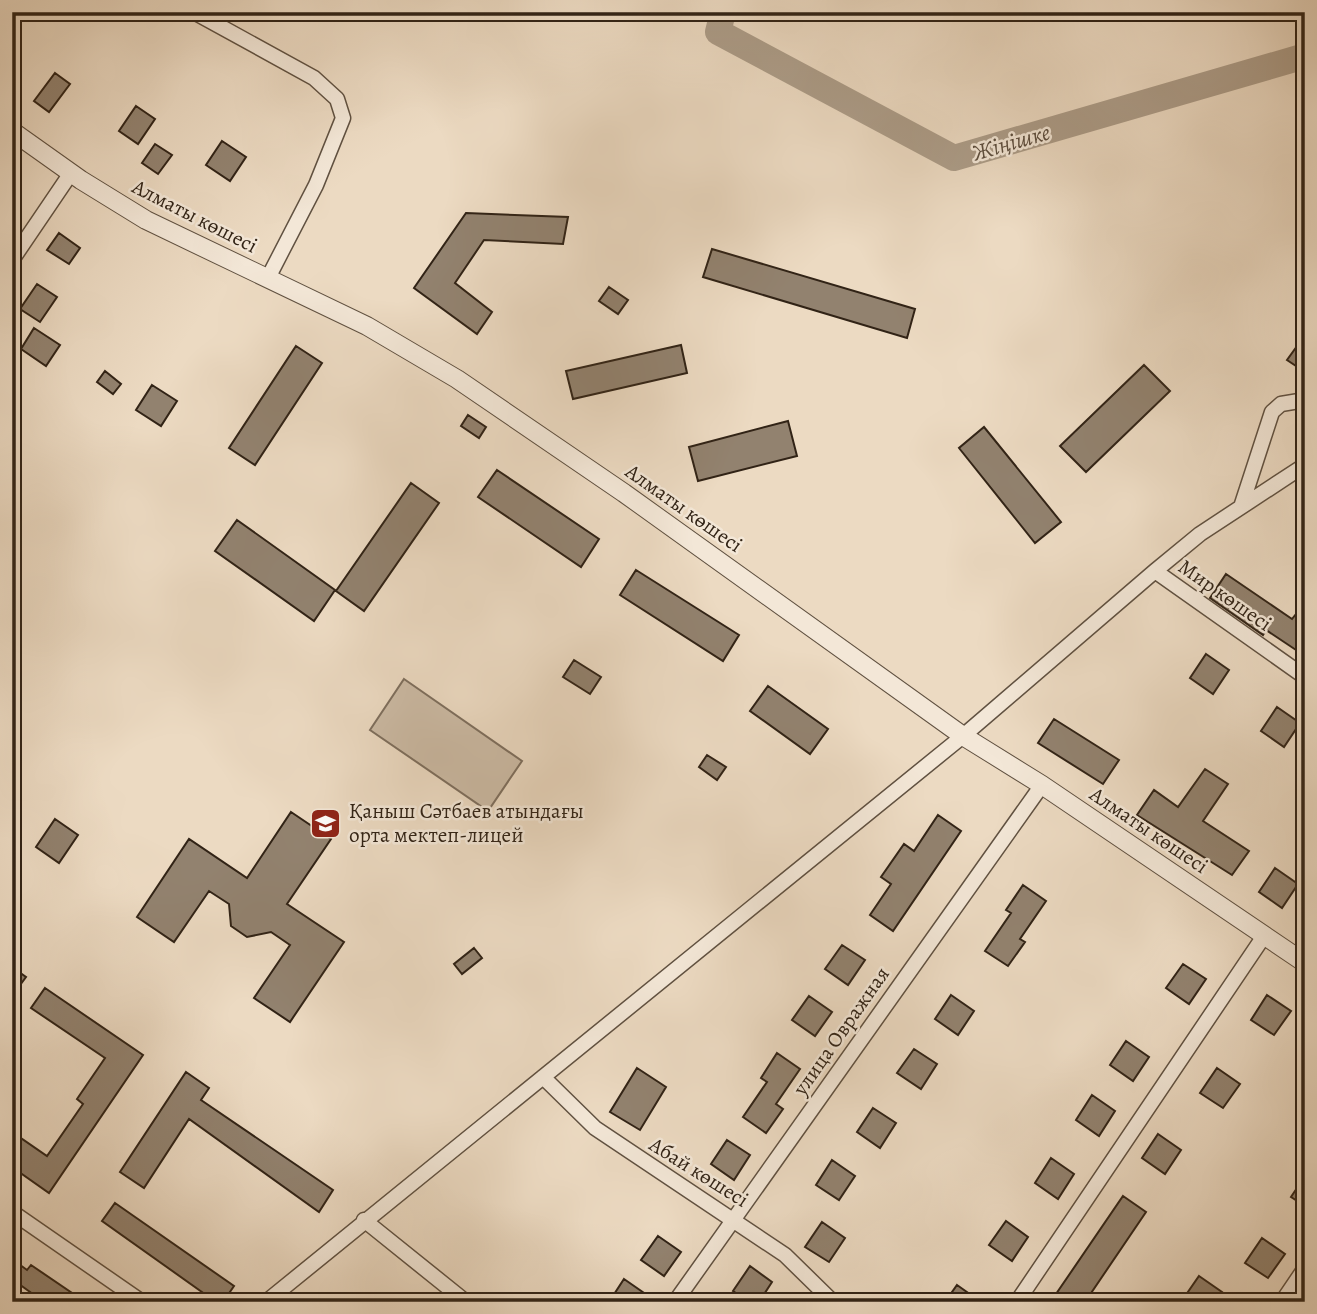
<svg xmlns="http://www.w3.org/2000/svg" width="1317" height="1314" font-family="Alegreya,serif">
	<style>
		.green { fill: #ccbba5; stroke: #7e6f5e; stroke-width: 2 }
		.lines { fill: none; stroke-linecap: round; stroke-linejoin: round }
		.river { stroke: #ac9c88; stroke-width: 26 }
		.building { fill: #92826f; stroke: #312316; stroke-width: 2 }
		.minor-casing { stroke: #605141; stroke-width: 17 }
		.tertiary-casing { stroke: #605141; stroke-width: 20 }
		.minor { stroke: #f3e7d7; stroke-width: 14 }
		.tertiary { stroke: #f3e7d7; stroke-width: 18 }
		.labels { text-anchor: middle; stroke-width: 5; stroke-linejoin: round; paint-order: stroke }
		.street-label { font-size: 21px; fill: #312316; stroke: #f3e7d7 }
		.poi-label { font-size: 21px; fill: #312316; stroke: #f3e7d7; text-anchor: start }
		.water-label { font-size: 23px; font-style: italic; fill: #5c4d3e; stroke: #f3e7d7 }
	</style>
	<rect width="100%" height="100%" fill="#ecdac2"/>
	<filter id="stains"><feTurbulence type="fractalNoise" baseFrequency=".00286" numOctaves="4"/><feColorMatrix values="0 0 0 0 .2 0 0 0 0 .09 0 0 0 0 .02 0 0 0 .5 -.17"/></filter>
	<radialGradient id="worn" r=".72"><stop offset=".6" stop-color="#630" stop-opacity="0"/><stop offset="1" stop-color="#630" stop-opacity=".3"/></radialGradient>
	<path class="green" d="M404,679L522,761L488,811L370,730Z"/>
	<g class="lines">
		<path class="river" d="M723,12L718,32L954,158L1305,56"/>
	</g>
	<path class="building" d="M55,73L70,84L49,112L34,101Z
		M136,106L155,119L138,144L119,131Z
		M222,141L246,157L230,181L206,165Z
		M155,144L172,155L158,174L142,163Z
		M466,213L568,217L563,244L484,240L455,283L492,312L477,334L414,288Z
		M59,233L80,248L69,264L47,250Z
		M712,249L915,309L907,338L703,277Z
		M37,284L57,297L40,322L20,309Z
		M609,287L628,300L618,314L599,301Z
		M34,328L60,345L46,366L21,349Z
		M1305,335V372L1287,360Z
		M681,345L687,373L573,399L566,371Z
		M296,346L322,363L255,465L229,448Z
		M1144,365L1170,391L1086,472L1060,446Z
		M105,371L121,384L113,394L97,382Z
		M152,385L177,401L161,426L136,410Z
		M468,415L486,427L479,438L461,426Z
		M788,421L797,456L698,481L689,447Z
		M984,427L1061,522L1035,543L959,448Z
		M497,470L599,539L581,567L478,497Z
		M411,483L439,503L364,611L336,591Z
		M237,520L335,590L314,621L215,551Z
		M636,570L739,635L723,661L620,595Z
		M1226,574L1292,619L1296,614L1305,620V656L1266,630L1263,635L1210,598Z
		M1206,654L1229,670L1213,694L1190,678Z
		M574,660L601,677L590,694L563,677Z
		M768,686L828,729L810,754L750,711Z
		M1277,707L1300,723L1284,747L1261,731Z
		M1054,719L1119,760L1103,784L1038,743Z
		M707,755L726,767L717,780L699,767Z
		M1205,769L1228,784L1203,821L1249,851L1232,875L1137,815L1154,790L1178,807Z
		M291,812L331,839L287,904L344,942L290,1022L254,998L290,945L271,932L247,937L231,926L229,904L209,891L174,942L137,917L189,839L247,878Z
		M938,815L961,831L893,931L870,915L891,884L881,877L904,844L914,851Z
		M55,819L78,835L59,863L36,847Z
		M1275,868L1298,884L1282,908L1259,892Z
		M1023,885L1046,901L1020,939L1025,942L1008,966L985,951L1011,913L1006,910Z
		M842,945L865,960L848,985L825,969Z
		M474,948L482,958L462,974L454,964Z
		M1183,964L1206,979L1189,1004L1166,988Z
		M12,967L26,977L12,996Z
		M45,988L143,1055L49,1193L12,1167V1132L47,1156L83,1104L77,1099L105,1058L31,1008Z
		M951,995L974,1011L958,1035L935,1019Z
		M1267,995L1291,1011L1274,1035L1251,1020Z
		M809,996L832,1012L815,1036L792,1020Z
		M1126,1041L1149,1057L1133,1081L1110,1065Z
		M914,1049L937,1064L921,1089L897,1073Z
		M777,1053L800,1069L776,1104L783,1109L766,1133L743,1117L767,1082L761,1078Z
		M637,1068L666,1087L640,1130L610,1112Z
		M1217,1068L1240,1084L1223,1108L1200,1093Z
		M186,1072L209,1088L201,1100L333,1190L319,1212L189,1119L144,1188L120,1172Z
		M1092,1095L1115,1111L1099,1136L1076,1120Z
		M873,1108L896,1123L880,1148L857,1132Z
		M1158,1134L1181,1150L1165,1174L1142,1158Z
		M727,1140L750,1155L734,1180L711,1164Z
		M1051,1158L1074,1174L1058,1199L1035,1183Z
		M832,1160L855,1176L839,1200L816,1185Z
		M1305,1176V1206L1291,1197Z
		M1123,1196L1146,1212L1085,1302H1067L1056,1294Z
		M115,1203L234,1286L223,1302H216L102,1221Z
		M1006,1221L1028,1237L1012,1261L989,1245Z
		M822,1222L845,1238L829,1262L805,1247Z
		M658,1236L681,1252L664,1276L641,1260Z
		M1262,1238L1285,1254L1268,1278L1245,1263Z
		M12,1259L27,1270L31,1265L75,1295L70,1302H44L12,1279Z
		M750,1266L772,1282L759,1302H749L733,1291Z
		M1199,1276L1222,1292L1215,1302H1181Z
		M624,1279L657,1302H609Z
		M957,1285L981,1302H945Z"/>
	<g class="lines">
		<defs>
			<path id="minor" d="M194,12L314,78L337,99L343,118L316,185L268,278
				M12,260L71,173
				M1241,507L1272,412L1281,404L1305,400
				M1155,571L1305,677
				M543,1077L595,1128L785,1255L833,1302
				M12,1212L142,1302
				M364,1220L466,1302
				M266,1302L963,736L1155,571L1200,534L1305,465
				M675,1302L1042,785
				M1017,1302L1264,936
				M1282,1302L1305,1268"/>
			<path id="tertiary" d="M12,131L81,180L146,220L367,326L457,379L624,493L963,736L1042,785L1305,963"/>
		</defs>
		<use href="#minor" class="minor-casing"/>
		<use href="#tertiary" class="tertiary-casing"/>
		<use href="#minor" class="minor"/>
		<use href="#tertiary" class="tertiary"/>
	</g>
	<defs>
		<symbol id="school-square" viewBox="-11 -11 22 22"><rect x="-9" y="-9" width="18" height="18" rx="4" fill="#8f2418" stroke="#f3e7d7"/><path d="M0-5L7-2L0 1L-7-2ZM-4 1L0 2.5L4 1V4Q0 6-4 4Z" fill="#fff"/></symbol>
	</defs>
	<g fill-rule="evenodd">
		<use href="#school-square" x="308" y="806" width="35" height="35"/>
	</g>
	<g class="labels">
		<g class="street-label">
			<text transform="translate(195 216) rotate(27)" y="7">Алматы көшесі</text>
			<text transform="translate(684 508) rotate(35)" y="7">Алматы көшесі</text>
			<text transform="translate(1225 595) rotate(35)" y="7">Мир көшесі</text>
			<text transform="translate(1149 830) rotate(34)" y="7">Алматы көшесі</text>
			<text transform="translate(841 1031) rotate(-55)" y="7">улица Овражная</text>
			<text transform="translate(699 1172) rotate(32)" y="7">Абай көшесі</text>
		</g>
		<g class="poi-label">
			<text x="349" y="818">Қаныш Сәтбаев атындағы<tspan x="349" dy="24">орта мектеп-лицей</tspan></text>
		</g>
		<g class="water-label">
			<text transform="translate(1011 142) rotate(-16)" y="8">Жіңішке</text>
		</g>
	</g>
	<rect width="1317" height="1314" fill="none" stroke="#ecdac2" stroke-width="42"/>
	<rect x="14" y="14" width="1289" height="1286" fill="none" stroke="#312316" stroke-width="3.5"/>
	<rect x="21" y="21" width="1275" height="1272" fill="none" stroke="#312316" stroke-width="2"/>
	<rect width="100%" height="100%" filter="url(#stains)"/>
	<rect width="100%" height="100%" fill="url(#worn)"/>
</svg>
